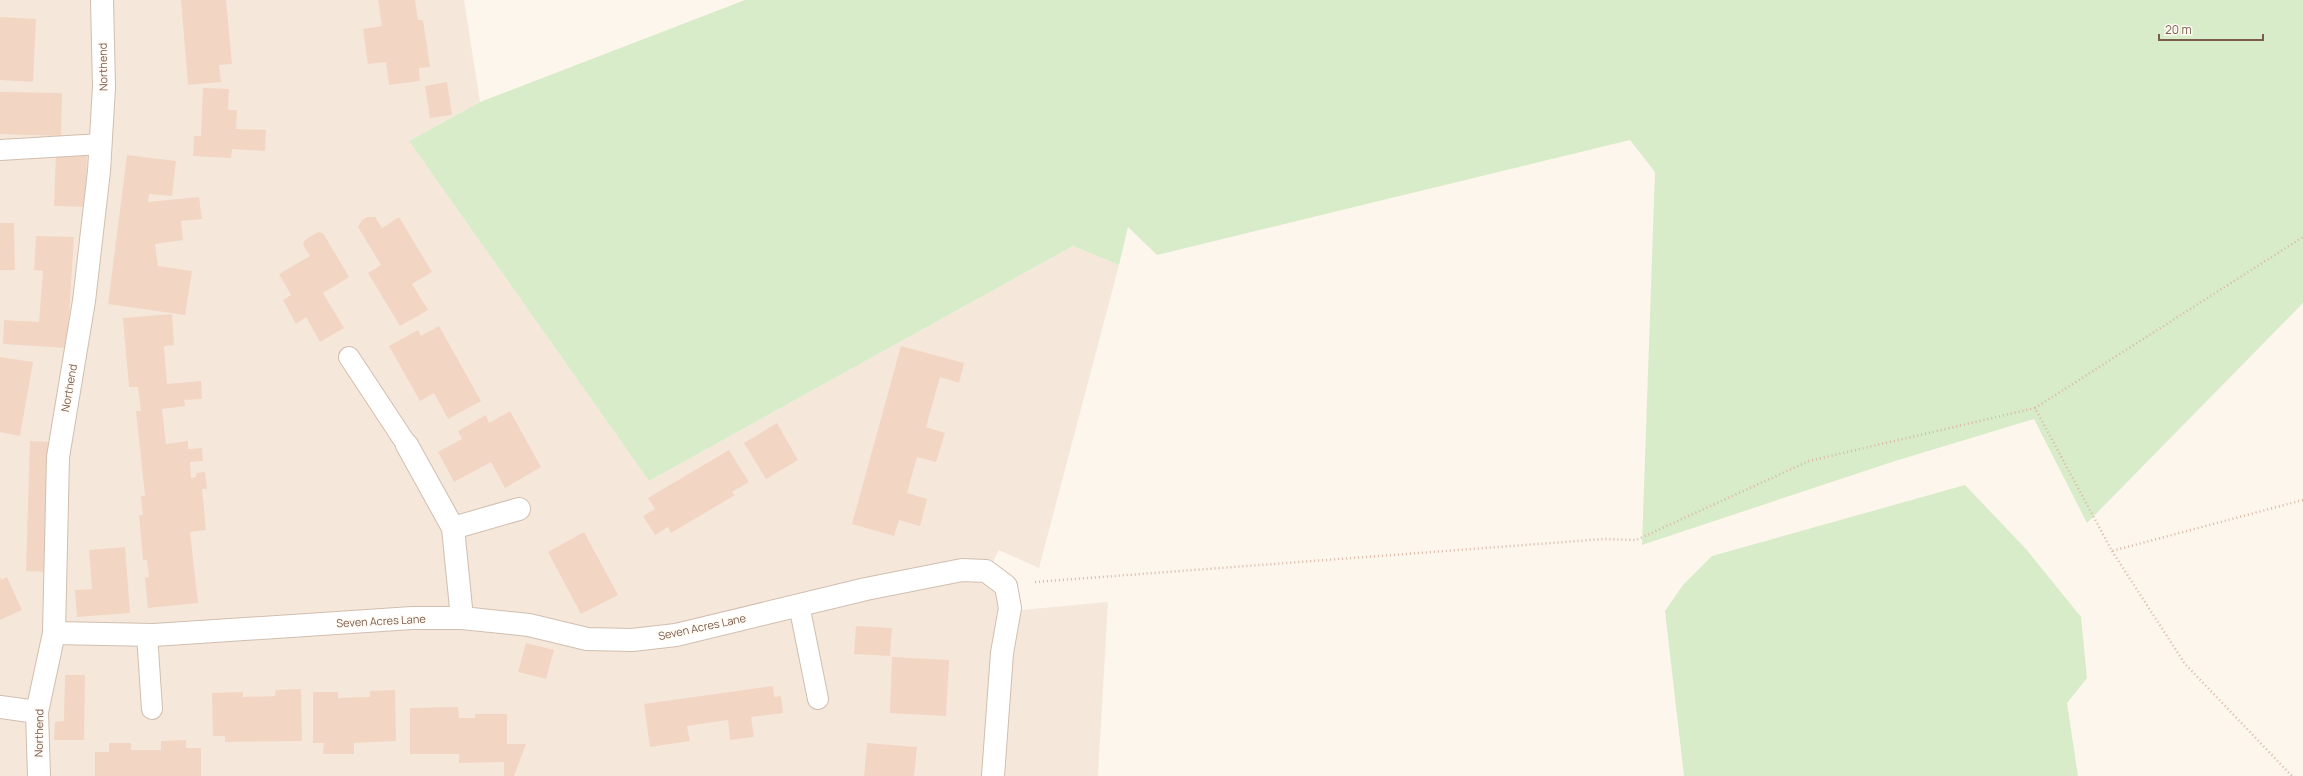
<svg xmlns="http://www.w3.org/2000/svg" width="2303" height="776" font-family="Manrope,sans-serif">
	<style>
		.residential { fill: #f5e8da }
		.green { fill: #d8ecc9 }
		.building { fill: #f3d5c3 }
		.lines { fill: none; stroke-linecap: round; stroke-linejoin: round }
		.service-casing { stroke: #d1beb0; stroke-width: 22 }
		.minor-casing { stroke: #d1beb0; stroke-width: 24 }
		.path { stroke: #d9b8a5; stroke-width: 2.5; stroke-dasharray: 1 3; stroke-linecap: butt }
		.service { stroke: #fff; stroke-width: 20 }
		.minor { stroke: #fff; stroke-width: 22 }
		.labels { text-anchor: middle; stroke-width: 3; stroke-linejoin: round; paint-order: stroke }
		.street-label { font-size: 11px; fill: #7a5c4d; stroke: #fffaf3 }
	</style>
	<rect width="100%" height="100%" fill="#fdf6ec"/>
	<path class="residential" d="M0,0H464L480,102L409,141L649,481L1073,246L1119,265L1039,568L999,550L984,578L996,593L1001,612L1108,602L1098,776H0Z"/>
	<path class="green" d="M745,0H2303V303L2087,523L2034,419L1895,461L1642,545L1655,172L1630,140L1157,255L1128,227L1119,265L1073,246L649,481L409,141L480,102Z
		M1965,485L2026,549L2081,617L2087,678L2067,703L2078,776H1684L1665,611L1683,585L1712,556Z"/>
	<path class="building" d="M181,0H226L232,64L219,65L221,82L188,85Z
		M378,0H415L418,20H423L430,67L419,68L420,81L389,85L386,62L368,64L363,29L382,26Z
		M0,17L36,19L33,82L0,80Z
		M447,82L452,115L430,118L425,86Z
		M203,88L229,89L228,110H237L236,129L266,130L265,151L232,149L231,158L193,156L194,136H201Z
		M0,92L62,93L61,136L0,134Z
		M56,151L87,152L85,207L54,206Z
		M127,155L176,161L172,196L149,194L148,202L199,197L202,219L181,221L183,240L155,244L158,266L192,271L185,315L108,304Z
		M367,217H375L382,228L399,217L432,272L412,284L428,310L400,326L368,273L381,265L358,227L362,220Z
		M0,223H14L15,270H0Z
		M318,232L323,233L349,277L323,293L344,328L320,342L306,317L296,324L283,300L291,295L279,274L310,256L303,245L305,240Z
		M36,236L74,237L67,348L3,344L4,320L39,322L43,271L34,270Z
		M172,314L174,345L164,346L167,384L201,381L202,399L184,400L185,406L162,409L166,444L188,441V449L202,448L203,461L190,462L191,478L196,477V473L205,472L207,489H202L206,530L190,532L198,603L148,608L145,578L149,577L147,560H143L139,515H143L141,496H145L136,411H141L138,387H129L123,318Z
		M439,326L481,401L448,419L434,393L420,401L389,346L418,330L421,336Z
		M901,346L964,363L959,383L940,377L938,384L926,427L945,433L936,462L917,457L907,493L927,499L920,526L899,520L894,536L852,524Z
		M0,357L33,362L20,436L0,432Z
		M510,411L541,467L505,488L491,462L454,482L438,452L462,439L458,431L486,415L489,423Z
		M777,423L798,460L766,479L744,443Z
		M30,441L49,442L46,572L26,571Z
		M729,450L749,482L732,492L735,495L671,533L668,527L655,535L643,516L655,509L648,498Z
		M584,532L618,595L581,614L548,552Z
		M125,547L130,613L77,617L75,590L92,589L89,550Z
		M0,576L1,580L7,577L22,610L0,620Z
		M856,626L892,628L890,656L854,654Z
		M526,643L554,650L546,679L518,672Z
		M892,657L949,660L946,716L890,713Z
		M65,675H85L84,740H54L55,722L64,721Z
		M773,686L774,697L781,696L783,713L751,717L754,737L730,740L728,720L687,726L690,741L650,747L644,704Z
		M301,689L302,741L225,742V736H213L212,693L243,692V697L275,696L276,690Z
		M395,690L396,741L354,743V754H323L324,743H313V692H338V698L370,697V691Z
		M458,707L459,718H475V714H507V744H526L514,776H504V762L459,763V754H410V708Z
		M186,740V748H201V776H95V752H109V743H131V750H161V741Z
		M867,743L917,747L914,776H864Z"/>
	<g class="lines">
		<defs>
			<path id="service" d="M0,150L101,144
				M349,357L407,445
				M799,605L818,699
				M147,634L152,709"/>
			<path id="minor" d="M407,445L453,528L462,618
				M453,528L519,509
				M54,633L154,635L412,618H462L529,625L587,639L632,640L676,635L866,589L962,570L986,571L1006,586L1010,608L1002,653L993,776
				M0,707L37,712
				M39,776L37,712L54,633L58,457L84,301L99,171L104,87L102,0"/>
		</defs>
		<use href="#service" class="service-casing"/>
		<use href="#minor" class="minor-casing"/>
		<path class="path" d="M2035,408L2303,237
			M2112,551L2185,664L2292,776
			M1035,582L1604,539L1636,540L1809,461L2035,408L2112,551L2303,500"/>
		<use href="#service" class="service"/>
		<use href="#minor" class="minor"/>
	</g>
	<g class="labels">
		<g class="street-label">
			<text transform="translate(103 67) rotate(-91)" y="4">Northend</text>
			<text transform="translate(69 388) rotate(-80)" y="4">Northend</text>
			<text transform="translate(381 621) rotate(-3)" y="4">Seven Acres Lane</text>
			<text transform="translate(702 627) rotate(-12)" y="4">Seven Acres Lane</text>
			<text transform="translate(39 733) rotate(-89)" y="4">Northend</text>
		</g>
	</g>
	<path d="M2159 34v6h104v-6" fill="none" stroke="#7a5c4d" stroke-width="2"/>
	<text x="2165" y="34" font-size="12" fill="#7a5c4d" stroke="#fffaf3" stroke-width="3" paint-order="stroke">20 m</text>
</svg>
